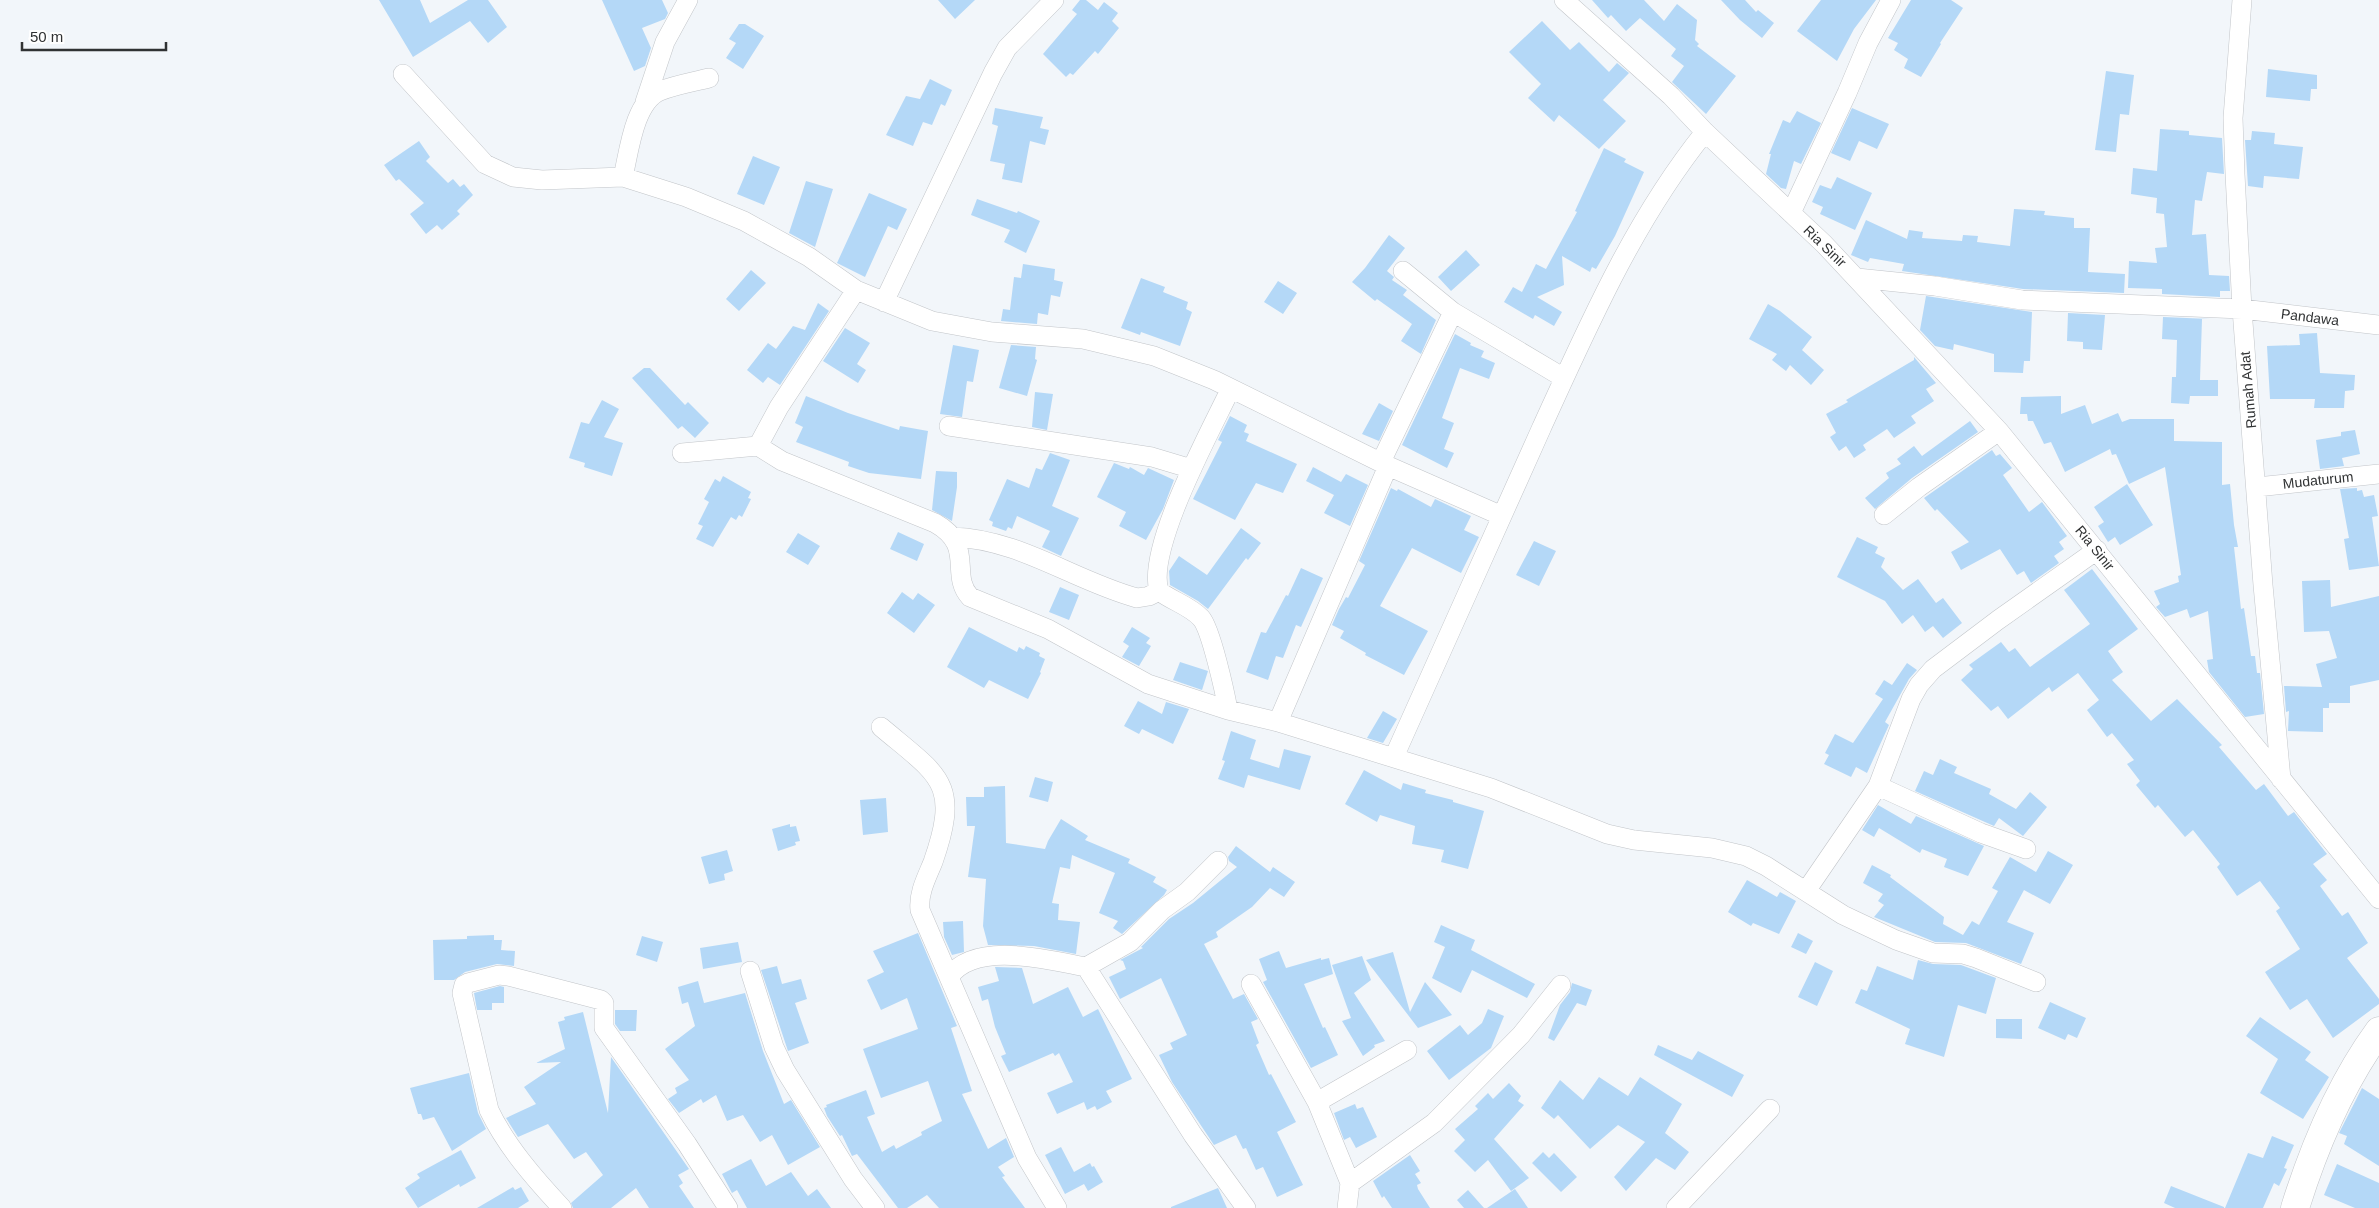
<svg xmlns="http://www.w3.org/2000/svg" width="2379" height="1208" font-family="Helvetica,sans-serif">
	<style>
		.building { fill: #b4d8f7 }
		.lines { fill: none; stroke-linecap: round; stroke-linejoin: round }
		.street-casing { stroke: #c2c5c9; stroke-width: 20 }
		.highway-casing { stroke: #c2c5c9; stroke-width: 29 }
		.street { stroke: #fff; stroke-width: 19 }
		.highway { stroke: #fff; stroke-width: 28 }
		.labels { text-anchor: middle; stroke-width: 4.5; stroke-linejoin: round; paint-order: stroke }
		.street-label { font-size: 14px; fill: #303233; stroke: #fff }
	</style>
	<rect width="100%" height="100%" fill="#f2f6fa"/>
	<path class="building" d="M379,0H420L430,23L468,0H488L507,27L488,43L470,21L413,57Z
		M602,0H662L668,13L665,19L642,28L651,48L645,66L634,71Z
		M938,0H975L955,19Z
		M1080,0H1086L1098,10L1104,2L1118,13L1112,21L1119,28L1098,54L1095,51L1073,75L1070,73L1066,77L1043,54L1077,14L1072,10Z
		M1592,0H1644L1664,21L1677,4L1697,20L1695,40L1699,44L1697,46L1736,76L1706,114L1672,82L1684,66L1671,56L1676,49L1640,18L1626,31L1611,15L1608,18Z
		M1721,0H1745L1756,12L1758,10L1774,23L1762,38L1740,20Z
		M1821,0H1876L1854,29L1837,61L1797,31Z
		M1911,0H1951L1963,8L1940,43L1941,44L1921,77L1904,68L1908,59L1894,50L1898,43L1888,38Z
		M1542,21L1570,50L1579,42L1609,72L1617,63L1629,73L1603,100L1626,121L1599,149L1559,115L1554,122L1528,98L1541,84L1509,52Z
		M739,24H745L764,36L743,69L726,58L736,43L729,39Z
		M2268,69L2317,75V89H2311L2310,101L2266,97Z
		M2106,71L2134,75L2129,115L2120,114L2116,152L2095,150Z
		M930,79L952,90L945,106L941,104L932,125L923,122L913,146L886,135L906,96L920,99Z
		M995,108L1043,117L1040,128L1049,130L1045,145L1030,141L1022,183L1002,179L1005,164L990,161L998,126L992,124Z
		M1852,108L1889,124L1877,149L1859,141L1850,161L1831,153Z
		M1797,111L1821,123L1801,164L1794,161L1786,189L1781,188L1766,174L1771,154H1769L1783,120L1790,123Z
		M2160,129L2189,131V135L2222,138L2224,174L2207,172L2202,201L2195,200L2192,235L2206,234L2209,275L2229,276L2230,291H2220V297L2162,294V289L2128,288L2129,261L2157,263L2155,248L2167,247L2164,214L2156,213L2157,198L2131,194L2133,168L2157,171Z
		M2252,131L2275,133L2274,144L2303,147L2299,179L2264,176L2263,188L2248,186L2245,140H2251Z
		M419,141L430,157L426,161L448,183L453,179L460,187L464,184L473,195L457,211L460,214L442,230L437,225L426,234L410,214L424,203L399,179L396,181L384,165Z
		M1604,148L1626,159L1624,162L1644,172L1615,236L1596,269L1592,267L1590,272L1562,256L1564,285L1537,297L1562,312L1554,326L1535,315L1533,319L1504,302L1513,287L1522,292L1536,264L1546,269L1577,212L1575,211Z
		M753,156L780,167L764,205L737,194Z
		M1837,177L1872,193L1855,230L1820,214L1823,207L1812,202L1820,185L1831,189Z
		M806,181L833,189L815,247L789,233Z
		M869,193L907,209L897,230L888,226L865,277L837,263Z
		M977,199L1017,213L1018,211L1040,221L1026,253L1004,242L1010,230L971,215Z
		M2014,209L2045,211L2044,215L2074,218V228H2090L2088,272L2125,274L2124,293L2023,289L1902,271L1904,264L1870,258L1868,262L1851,255L1866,220L1907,239L1909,230L1923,232L1922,238L1962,241L1963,235L1978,236L1977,242L2010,246Z
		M1389,235L1405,248L1387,271L1394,277L1392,280L1407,290L1403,295L1436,320L1421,354L1401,341L1412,324L1377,299L1375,301L1352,282L1365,268Z
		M1466,250L1480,265L1451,291L1438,277Z
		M1023,264L1055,269L1054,280L1063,282L1060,297L1051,295L1048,315L1038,313L1037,324L1001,321L1003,309L1010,310L1014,277L1021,278Z
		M751,270L766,283L739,311L726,299Z
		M1141,278L1165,287L1163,292L1188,302L1186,309L1192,312L1180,346L1141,332L1140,335L1121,328Z
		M1278,281L1297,293L1283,314L1264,302Z
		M1926,296L2032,312L2030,361H2024L2023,373L1994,372V354L1954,344L1953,350L1935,346L1920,330Z
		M818,303L829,311L780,385L768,377L763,383L747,370L768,343L776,349L793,326L805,330Z
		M1768,304L1780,311L1812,337L1802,350L1824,370L1811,385L1790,365L1786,371L1772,360L1777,354L1749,339Z
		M2068,313L2105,315L2102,350L2083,349V342L2067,341Z
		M2163,317L2210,319H2202L2200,380H2218V396H2190L2189,404L2171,403L2172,377H2176L2177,340L2162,339Z
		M845,328L870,343L857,364L866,370L858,383L823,361Z
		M2317,333L2320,373L2355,375L2354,390L2345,391L2344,408H2314L2315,399H2270L2267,346L2300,345L2299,334Z
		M1455,334L1471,343L1470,345L1484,351L1481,357L1495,363L1489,379L1460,368L1442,418L1454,423L1444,449L1454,453L1447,468L1402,445Z
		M953,345L979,350L973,382L967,381L962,417L940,414Z
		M1011,345L1036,347L1035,359L1037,360L1027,396L999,388Z
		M1914,357L1936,383L1926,389L1934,401L1911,416L1916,423L1894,438L1887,429L1863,445L1866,450L1854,458L1846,446L1839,451L1830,437L1836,433L1826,414L1848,402L1846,400L1914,360Z
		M644,368H650L685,405L688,402L709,423L695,438L682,426L678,429L632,378Z
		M1035,392L1053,394L1047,430L1032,427Z
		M806,396L848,413L899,430L900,426L928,431L921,479L869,473L848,466L849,462L796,442L803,427L795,423Z
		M2061,396V414L2085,405L2092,424L2118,413L2122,422L2130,419H2174V441L2222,442V485L2230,484L2234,525L2238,547H2234L2241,609L2244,608L2251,656H2255L2257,673H2260L2264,714L2245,717L2209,672L2207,660L2213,659L2208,611L2190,618L2187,609L2165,617L2156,607L2160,604L2154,591L2179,582L2178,576L2181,575L2165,467L2129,484L2116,454L2112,455L2110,449L2065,472L2051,442L2044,444L2033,421H2028L2027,414H2020L2021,397Z
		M602,400L619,409L604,437L623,443L612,476L584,467L585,463L569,458L581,422L589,424Z
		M1379,403L1393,411L1379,441L1362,434Z
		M1230,416L1247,425L1244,432L1249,434L1246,441L1297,464L1283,493L1256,483L1235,520L1193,499L1222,442L1218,440Z
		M1970,421L1978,432L1912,478L1875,509L1865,498L1889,478L1886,473L1901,464L1897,459L1914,446L1922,456Z
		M2355,430L2360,454L2342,458L2344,466L2320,469L2316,440L2341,436V432Z
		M1992,450L1996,456L2000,454L2012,468L2003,475L2029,512L2042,502L2067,536L2059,542L2064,549L2054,556L2059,563L2031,583L2024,571L2017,575L2000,549L1961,570L1951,552L1969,542L1937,509L1935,511L1924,498Z
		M1050,453L1070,460L1052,506L1079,518L1061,556L1042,547L1050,531L1017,516L1012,529L1008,527L1006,531L992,526L993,522L989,520L1007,479L1029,488L1036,468L1042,470Z
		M1114,463L1129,469L1130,467L1144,475L1148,468L1174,480L1163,509L1146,540L1119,526L1126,512L1097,497Z
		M1313,467L1341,482L1346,474L1368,485L1350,526L1324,513L1334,495L1306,481Z
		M936,471L957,472V487L952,521L932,510Z
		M723,476L751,492L748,498L751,499L742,517L739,515L736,520L731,517L713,547L696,539L703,526L698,524L709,502L704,499L715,479L720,482Z
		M2127,484L2153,525L2120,545L2115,537L2108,542L2098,526L2104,522L2094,507Z
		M1391,488L1397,491L1398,489L1431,507L1435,499L1471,516L1464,530L1479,537L1461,573L1412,548L1380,606L1428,631L1404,675L1365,655L1366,653L1340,638L1344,631L1332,625L1339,609L1346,597L1348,598L1365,565L1359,561Z
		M2357,488V491L2362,490L2364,497L2374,495L2378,516L2372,517L2379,566L2349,570L2344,539L2349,538L2340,489Z
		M1241,528L1261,543L1248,560L1246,558L1208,609L1198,601L1170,585L1169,571L1179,556L1207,575Z
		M898,532L924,544L917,561L890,549Z
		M798,533L820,546L808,565L786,552Z
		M1857,537L1878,547L1875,553L1885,558L1881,567L1903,590L1918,579L1936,603L1943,598L1962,623L1943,638L1933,626L1925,632L1913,615L1902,624L1885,601L1837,577Z
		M1534,541L1556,551L1539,586L1516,575Z
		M1301,568L1323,578L1301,627L1296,625L1283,658L1276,656L1268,680L1246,672L1261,632L1266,633L1286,595L1288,596Z
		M2092,569L2138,629L2108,651L2123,672L2112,680L2151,721L2177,699L2222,745L2219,747L2256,790L2264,784L2288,816L2294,812L2327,854L2313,864L2327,880L2320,886L2342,916L2348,912L2368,943L2347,958L2379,999V1004L2333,1038L2307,999L2290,1010L2265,972L2300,949L2276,911L2280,908L2260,881L2237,896L2217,867L2220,864L2193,830L2185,837L2158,805L2155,808L2136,785L2140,781L2127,764L2134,760L2112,733L2107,737L2087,710L2099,700L2078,673L2052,692L2049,687L2008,719L1998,706L1991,711L1961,680L1973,669L1969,665L2001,642L2009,652L2015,648L2030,667L2090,624L2064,590Z
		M2330,580L2331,607L2379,596V680L2350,686V703H2329V708H2323V732L2288,731L2289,711L2286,712L2284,686L2322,687L2316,664L2337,658L2329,631L2304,632L2302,581Z
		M1060,587L1079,595L1069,620L1049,612Z
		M902,592L913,600L918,593L935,605L914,633L887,613Z
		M969,627L1017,652L1019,647L1024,650L1026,646L1040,653L1039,656L1045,659L1040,672L1041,673L1028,699L989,680L984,688L947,667Z
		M1132,627L1150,638L1146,643L1151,646L1139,666L1122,657L1129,646L1123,642Z
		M1180,662L1208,671L1202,690L1173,680Z
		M1907,663L1917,670L1909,679L1885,722L1889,725L1867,773L1856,767L1851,777L1824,764L1829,755L1825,753L1835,734L1853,743L1883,699L1875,694L1884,680L1892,685Z
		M1138,701L1162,714L1166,702L1189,709L1173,744L1142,729L1139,734L1124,726Z
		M1383,711L1397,719L1383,743L1367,738Z
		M1231,731L1256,740L1250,759L1279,768L1284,749L1311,756L1300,790L1248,775L1244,788L1218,779L1225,761L1222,760Z
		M1940,759L1957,767L1954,773L1991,789L1989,794L2016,809L2030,792L2047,807L2023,836L1999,818L1994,826L1915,791L1924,771L1933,775Z
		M1364,770L1401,790L1403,783L1426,790L1425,793L1453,800V802L1484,811L1468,869L1441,862L1444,850L1412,844L1415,826L1380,815L1377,822L1345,804Z
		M1035,777L1053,782L1048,802L1029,797Z
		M1005,786L1006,843L1045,849L1048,841L1061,819L1088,836L1085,840L1130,859L1128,863L1156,877L1153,882L1167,890L1164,895L1122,934L1113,928L1118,921L1099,913L1115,873L1072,855L1070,869L1060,867L1052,903L1059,904L1058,920L1080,922L1076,954L1034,946L988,945L983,926L986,879L968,877L975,826H967L966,797H984V787Z
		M886,798L888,832L863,835L860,800Z
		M1878,805L1911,824L1916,816L1984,846L1968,876L1944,867L1947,859L1922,849L1920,853L1879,828L1874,837L1862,830Z
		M790,824V827L796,826L800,841L795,842L796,845L778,851L772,829Z
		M1236,846L1270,872L1273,867L1295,882L1284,897L1270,888L1252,907L1216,932L1218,937L1204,944L1233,999L1244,994L1258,1019L1251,1022L1259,1043L1256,1045L1269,1075L1271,1074L1296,1122L1277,1132L1303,1185L1277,1197L1263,1167L1256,1170L1246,1148L1243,1149L1236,1135L1214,1145L1172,1082L1159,1055L1173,1049L1170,1043L1187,1035L1161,978L1120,999L1109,977L1126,969L1123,961L1120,960L1143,948L1141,947L1169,919L1193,903L1237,867L1229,861L1228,857Z
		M727,850L733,871L724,874L725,880L709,884L701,857Z
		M2048,851L2073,865L2050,904L2024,890L2007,922L2034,933L2021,964L1966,943L1935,942L1874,917L1884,905L1878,901L1883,894L1863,883L1872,865L1891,875L1890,877L1944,917L1943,924L1963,935L1972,921L1979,925L1998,891L1992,888L2010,857L2036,872Z
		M1747,880L1777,897L1780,892L1796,901L1779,934L1753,923L1751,926L1728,912Z
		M963,921L964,952L952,955L944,937L943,922Z
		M1441,925L1475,940L1471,950L1535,984L1527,998L1472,970L1461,993L1432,978L1445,947L1434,942Z
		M918,933L957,1026L951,1028L972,1091L962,1094L988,1149L1006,1138L1014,1157L998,1167L1005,1176L1002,1177L1025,1208H939L927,1195L907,1208H898L857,1154L852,1156L842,1135L840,1136L827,1116L824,1108L827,1107L826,1105L866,1090L875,1114L867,1117L882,1152L894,1145L896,1149L922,1135L921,1132L942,1121L928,1081L881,1098L863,1049L918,1029L907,998L881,1010L867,980L884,972L873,951Z
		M1798,933L1813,941L1806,954L1791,947Z
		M494,935V940H502L501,950L515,951L514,966L497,964L465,972L454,980H434L433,940L467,939V936Z
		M642,936L663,942L657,962L636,955Z
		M738,942L742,962L703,969L700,948Z
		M1279,951L1286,968L1321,958V960L1329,958L1333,974L1304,984L1323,1028L1325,1027L1338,1055L1311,1068L1263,982L1267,980L1259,959Z
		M1393,952L1410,1012L1425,982L1452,1015L1418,1028L1366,960Z
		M1362,956L1371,980L1354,993L1385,1041L1374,1045L1375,1047L1363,1056L1342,1021L1351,1018L1332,965Z
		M1918,960L1933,964L1961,965L1996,978L1986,1014L1958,1005L1944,1057L1905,1044L1910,1029L1855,1003L1861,989L1867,991L1877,966L1913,980Z
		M1815,962L1833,971L1817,1006L1798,997Z
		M777,966L782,984L801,979L807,999L795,1003L809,1043L788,1051L761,970Z
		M995,967L1022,968L1033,1004L1068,987L1083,1017L1098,1009L1132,1079L1106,1091L1112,1102L1097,1110L1095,1106L1087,1110L1084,1102L1057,1114L1047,1093L1073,1082L1059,1053L1055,1056L1053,1053L1009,1072L1001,1056L1006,1054L995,1027L988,999L982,1001L978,987L999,981Z
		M698,981L704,1003L745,993L763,1051L784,1104L791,1100L820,1147L788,1165L772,1135L760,1142L743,1115L727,1121L716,1095L703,1103L701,1099L679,1113L668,1099L677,1093L675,1088L689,1080L665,1049L695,1026L688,1002L682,1004L678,987Z
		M1572,983L1592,990L1586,1006L1577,1003L1554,1041L1548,1038L1560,1005L1570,992Z
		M500,986L504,987V1003H492V1010H477L474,993Z
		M2050,1002L2086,1018L2077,1038L2068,1034L2065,1040L2038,1028Z
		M1488,1009L1504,1016L1491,1048L1449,1080L1427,1051L1460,1025L1468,1035L1482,1023Z
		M615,1010H637L636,1031H620L615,1024Z
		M583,1012L608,1113L611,1057L689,1169L678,1175L683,1183L679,1186L694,1208H649L636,1188L611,1208H573L571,1203L603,1175L586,1152L574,1159L548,1124L518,1137L506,1118L536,1104L524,1087L561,1062L536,1063L565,1049L558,1022L565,1020L564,1017Z
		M2260,1017L2311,1052L2305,1060L2329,1077L2303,1119L2260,1093L2278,1059L2246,1036Z
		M1996,1019H2022V1039L1996,1038Z
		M1658,1045L1692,1060L1698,1051L1744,1075L1732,1097L1654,1055Z
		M469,1073L478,1113L486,1129L452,1151L434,1117L423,1120L421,1114H418L410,1088Z
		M1599,1077L1628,1096L1640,1077L1682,1104L1665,1133L1689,1152L1675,1170L1656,1158L1626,1191L1614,1177L1645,1142L1618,1125L1590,1149L1558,1115L1554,1119L1541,1108L1560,1080L1583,1100Z
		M1509,1083L1521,1096L1518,1101L1524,1105L1494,1139L1529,1178L1511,1191L1488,1160L1475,1172L1454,1151L1465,1140L1455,1129L1478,1109L1475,1106L1488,1093L1493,1099Z
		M2362,1088L2379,1099V1166L2344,1144L2347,1136L2339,1133Z
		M1355,1104L1357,1109L1363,1107L1377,1137L1356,1148L1350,1137L1344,1140L1334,1113Z
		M2272,1136L2294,1145L2284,1168L2287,1169L2279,1186L2274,1183L2263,1208H2225L2248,1153L2263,1158Z
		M1061,1147L1074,1172L1090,1163L1092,1167L1094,1166L1103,1182L1088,1191L1084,1184L1065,1194L1045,1155Z
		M461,1150L476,1178L460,1187L459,1184L418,1208L405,1188L420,1178L417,1174Z
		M1543,1152L1549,1158L1554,1153L1577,1177L1561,1192L1532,1163Z
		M1410,1155L1420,1171L1415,1174L1421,1183L1417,1185L1418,1189L1430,1208H1392L1384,1196L1382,1198L1373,1181Z
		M751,1159L766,1186L791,1172L808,1196L817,1189L831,1208H747L737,1190L732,1193L722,1174Z
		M2337,1164L2379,1183V1208H2355L2324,1195Z
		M2171,1186L2224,1207V1208H2175L2164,1203Z
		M513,1187L515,1190L521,1187L529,1201L518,1208H477Z
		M1218,1188L1227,1208H1171V1207Z
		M1515,1189L1528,1208H1487Z
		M1468,1190L1484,1208H1464L1457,1200Z"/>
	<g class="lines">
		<defs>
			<path id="street" d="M1564,0L1671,96L1705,132L1824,244L1999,431L2379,899
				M2242,0L2233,118L2235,174L2242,309L2263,585L2281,779
				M403,74L485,164L513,177L542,180L623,177L686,197L744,221L809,257L856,290L932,321L992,332L1083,339L1154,356L1214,380L1388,466L1502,516
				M645,102L665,42L688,0
				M623,177C629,152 634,102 660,91C675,85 693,82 709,78
				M1791,213L1847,93L1868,43L1891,0
				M1403,271L1453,312L1564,378
				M1857,278L1935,286L2022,300L2242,309L2379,325
				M884,302L993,73L1007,48L1054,0
				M949,426L1152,457L1192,469
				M758,446L779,407L856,290
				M682,453L758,446L782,461L935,523C976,546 949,574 970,597L1048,629L1148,684L1228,710L1278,722L1491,788L1607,834L1634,840L1712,848L1746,856L1766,866L1843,915L1896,940L1933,953L1963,954L1976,958L2036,982
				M1381,462L1453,312
				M2257,487L2379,474
				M1884,515L1919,487L1999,431
				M952,537C1020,539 1074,581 1137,598L1149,596L1159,591
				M1228,710C1225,693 1211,629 1201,618C1190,606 1172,601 1159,591C1146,549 1210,432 1230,390
				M1278,722L1388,466
				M881,727C939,776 961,782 933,862C927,877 918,893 920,910L1027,1158L1057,1208
				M1394,757C1443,648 1492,538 1541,429C1588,326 1634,220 1705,132
				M1878,786L1981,833L2026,849
				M1806,891L1878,786L1911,699L1919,685L1933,669L1998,620L2097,550
				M1086,967L1130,942L1162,910L1187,892L1218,861
				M750,971L774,1047L785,1070L853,1179L875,1208
				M949,977C975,940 1048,960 1086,967L1193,1135L1246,1208
				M1251,984L1317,1102L1350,1183
				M1317,1102L1407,1050
				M562,1208C535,1179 506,1146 489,1110L462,993L464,985L468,983L499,975L508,976L601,1000L604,1003V1028L687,1144L728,1208
				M1347,1208L1350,1183L1434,1123L1521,1035L1561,985
				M1676,1208L1770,1109"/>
			<path id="highway" d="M2295,1208C2314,1147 2341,1083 2379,1031"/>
		</defs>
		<use href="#street" class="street-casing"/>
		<use href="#highway" class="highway-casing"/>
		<use href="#street" class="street"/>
		<use href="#highway" class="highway"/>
	</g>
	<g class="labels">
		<g class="street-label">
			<text transform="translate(1825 246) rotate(44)" y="5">Ria Sinir</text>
			<text transform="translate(2310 317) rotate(7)" y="5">Pandawa</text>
			<text transform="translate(2248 390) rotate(-95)" y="5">Rumah Adat</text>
			<text transform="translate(2318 480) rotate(-6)" y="5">Mudaturum</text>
			<text transform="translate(2095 548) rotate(51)" y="5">Ria Sinir</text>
		</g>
	</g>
	<path d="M22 42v8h144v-8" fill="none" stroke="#303233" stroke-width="2.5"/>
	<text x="30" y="42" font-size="15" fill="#303233" stroke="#ffffff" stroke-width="4" paint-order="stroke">50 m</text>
</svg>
